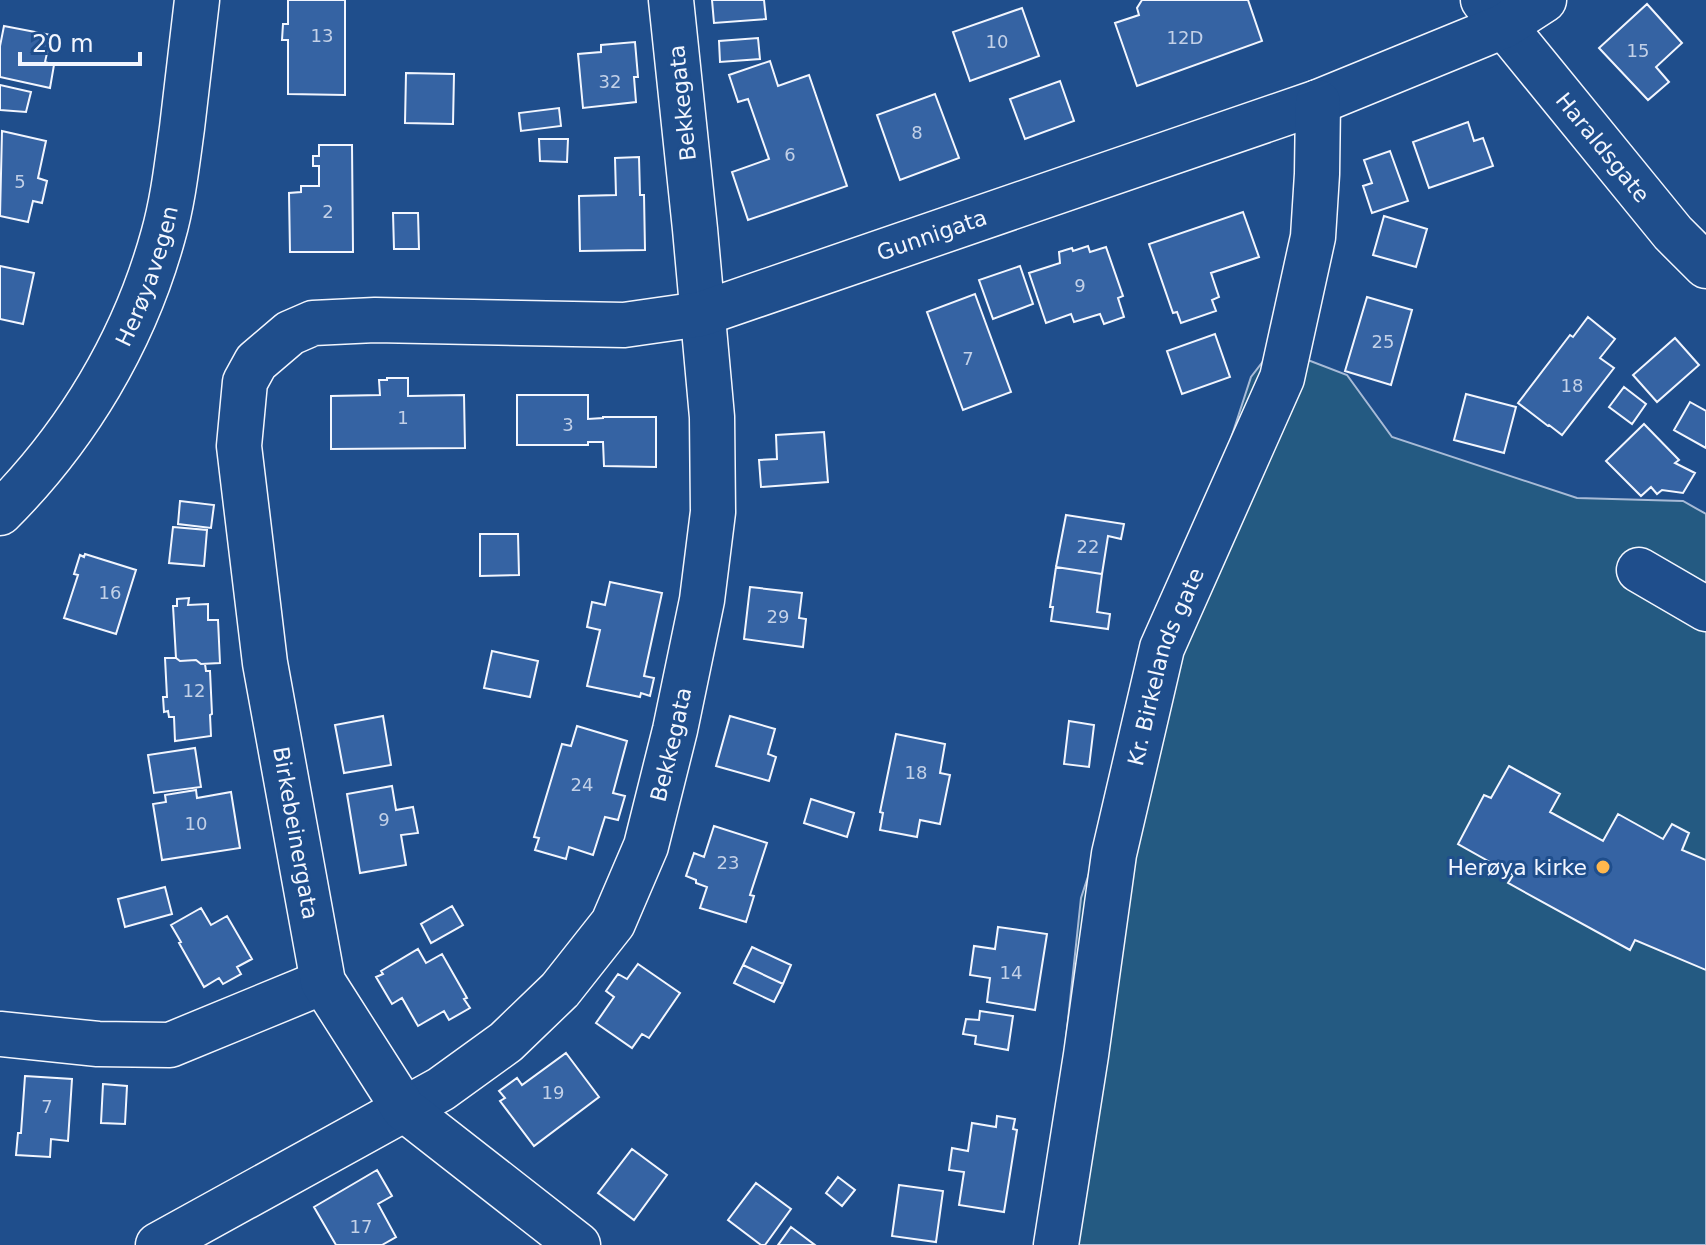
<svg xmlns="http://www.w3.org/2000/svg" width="1706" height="1245" font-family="'DejaVu Sans',sans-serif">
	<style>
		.green { fill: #245a82; stroke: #a8bbd7; stroke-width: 2 }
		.building { fill: #3563a3; stroke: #f2f6ff; stroke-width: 2 }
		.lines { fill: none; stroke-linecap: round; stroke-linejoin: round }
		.minor-casing { stroke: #f2f6ff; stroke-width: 47 }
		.highway-casing { stroke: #f2f6ff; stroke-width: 47 }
		.minor { stroke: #1f4e8c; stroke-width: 44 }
		.highway { stroke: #1f4e8c; stroke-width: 44 }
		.poi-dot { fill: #ffb74d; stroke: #1f4e8c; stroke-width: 3 }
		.labels { text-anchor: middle; stroke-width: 6; stroke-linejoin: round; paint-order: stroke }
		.number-label { font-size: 18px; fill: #c3d1e8 }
		.street-label { font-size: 22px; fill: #f2f6ff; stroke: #1f4e8c }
		.poi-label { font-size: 22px; fill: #f2f6ff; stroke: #1f4e8c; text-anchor: end }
	</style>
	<rect width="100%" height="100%" fill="#1f4e8c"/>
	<path class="green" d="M1274,347L1347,375L1392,437L1577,498L1683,501L1706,514V1245H1044L1081,898L1251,377Z"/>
	<path class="building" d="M288,0H345V95L288,94V40H282L283,24H288Z
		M712,0H764L766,19L714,23Z
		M1142,0H1248L1262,41L1137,86L1115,23L1139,15L1137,8Z
		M1647,4L1682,43L1656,67L1669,82L1648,100L1599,48Z
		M1022,8L1039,56L970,81L953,32Z
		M4,26L51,35L45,62L54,65L50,88L0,77V46Z
		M758,38L760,59L720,62L719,41Z
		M635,42L638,77H634L636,102L583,108L578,54L601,52V45Z
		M770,61L778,86L809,75L847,186L748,220L732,172L769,159L748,99L738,102L729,75Z
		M406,73L454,74L453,124L405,123Z
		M1060,81L1074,121L1025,139L1010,99Z
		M0,85L31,92L26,112L0,110Z
		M935,94L959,158L900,180L877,115Z
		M559,108L561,126L521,131L519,113Z
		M1468,122L1474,141L1483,138L1493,166L1429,188L1413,142Z
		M2,131L46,141L38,178L47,181L42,203L33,201L28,222L0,216Z
		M539,139H568L567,162L540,161Z
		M319,145H352L353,252H290L289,193L301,192V186H319V166H313V156H319Z
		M1390,151L1408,201L1372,213L1363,186L1372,183L1364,160Z
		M639,157L640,195H644L645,250L580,251L579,196L616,195L615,158Z
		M1243,212L1259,257L1211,273L1219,297L1212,300L1216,311L1181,323L1177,312L1173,313L1149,244Z
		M393,213H418L419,249H394Z
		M1384,216L1427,229L1416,267L1373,255Z
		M1088,246L1090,252L1106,247L1123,296L1118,298L1124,317L1104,324L1100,314L1074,322L1071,314L1046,323L1029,273L1060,263L1059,252L1072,248L1073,251Z
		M0,266L34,273L23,324L0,319Z
		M1020,266L1033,304L993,319L979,280Z
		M975,294L1011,392L963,410L927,312Z
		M1367,297L1412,310L1391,385L1345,371Z
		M1588,317L1615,339L1600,358L1614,368L1562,435L1549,425L1548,426L1518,403L1570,335L1573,337Z
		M1215,334L1230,377L1182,394L1167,351Z
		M1675,338L1699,365L1657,402L1633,375Z
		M387,378H408V396L464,395L465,448L331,449V396L380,395L379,380H387Z
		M1624,387L1646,404L1632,424L1609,407Z
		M1466,394L1516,407L1504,453L1454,440Z
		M517,395H588V419L603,418V417H656V467L604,466L603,442H588V445H517Z
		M1690,402L1706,411V448L1674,430Z
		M1644,424L1679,460L1675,463L1695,473L1683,493L1662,490L1657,494L1651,487L1641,496L1606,461Z
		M824,432L828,482L761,487L759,460L777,459L776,435Z
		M180,501L214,505L211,528L178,524Z
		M1066,515L1124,524L1121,539L1108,536L1102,574L1056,567Z
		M173,527L207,530L204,566L169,563Z
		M480,534H518L519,575L480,576Z
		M85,554L136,570L116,634L64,618L78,575L74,574L80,555L84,557Z
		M1056,567L1102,574L1097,612L1110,614L1108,629L1051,621L1053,607H1050Z
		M610,582L662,593L644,676L654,678L650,696L641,693L640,697L587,686L600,630L587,627L592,602L605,605Z
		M750,587L802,593L799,618L806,619L803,647L744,639Z
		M189,598L188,605L208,604V620H218L220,663L201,664L196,660L180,661L176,658L173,606H177V599Z
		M492,651L538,661L530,697L484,688Z
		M165,658H176L180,661L196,660L201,664H205L206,671H210L212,714L210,715L211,736L175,741L174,717H169L168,711L164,712L163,697H167Z
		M383,716L391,765L344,773L335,725Z
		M730,716L775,729L768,754L776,757L769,781L716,766Z
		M1069,721L1094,725L1089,767L1064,764Z
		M577,726L627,741L613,793L625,796L618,820L605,817L593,855L569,847L566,859L535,850L539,838L534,837L562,744L571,746Z
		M896,734L945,744L940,773L950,775L940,824L920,820L917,837L880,830L883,813L880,812Z
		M195,748L201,787L154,793L148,755Z
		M1509,766L1560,794L1550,812L1603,841L1618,814L1663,839L1672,824L1689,833L1682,850L1706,860V970L1635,940L1630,950L1508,883L1513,875L1458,844L1484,795L1491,798Z
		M392,786L396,810L413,807L418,833L401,835L406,865L360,873L347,794Z
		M196,790L197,798L231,792L240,848L162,860L153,804L166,802L165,795Z
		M811,799L854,813L847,837L804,823Z
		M714,826L767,843L750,895L754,896L746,922L700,908L707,887L696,883V880L686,876L694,853L704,857Z
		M165,887L172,914L125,927L118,899Z
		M452,906L463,925L431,943L421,924Z
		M201,908L211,925L227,916L252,959L237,967L241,974L223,984L219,978L204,987L179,943L181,942L171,925Z
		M998,927L1047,934L1035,1010L987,1002L990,978L970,975L974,946L995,949Z
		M752,947L791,965L783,984L743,965Z
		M418,949L426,963L442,954L467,998L464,999L470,1008L449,1020L444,1011L418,1026L402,998L392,1004L376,977L383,974L381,971Z
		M638,964L680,993L649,1038L642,1034L632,1048L596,1023L614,997L606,991L618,974L627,979Z
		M743,965L783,984L774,1002L734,983Z
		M980,1011L1013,1016L1008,1050L975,1044L976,1036L963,1034L966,1019L979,1020Z
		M566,1053L599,1097L534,1146L500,1101L505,1098L499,1091L517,1078L522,1085Z
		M25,1076L72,1079L68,1141L51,1139L50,1157L16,1155L18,1133H21Z
		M103,1084L127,1086L125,1124L101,1123Z
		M997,1116L1015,1119L1013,1129L1017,1130L1004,1212L959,1205L964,1172L949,1170L952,1148L968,1151L972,1123L996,1127Z
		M632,1149L667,1175L634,1220L598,1193Z
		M377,1170L392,1196L378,1204L396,1237L382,1245H336L314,1207Z
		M838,1177L855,1190L842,1206L826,1193Z
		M756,1183L791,1209L765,1245H761L728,1220Z
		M899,1185L943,1191L936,1242L892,1236Z
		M791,1227L815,1245H778Z"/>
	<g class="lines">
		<defs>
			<g id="minor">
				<path id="s1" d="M1483,0L1673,233L1706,266"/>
				<path d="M1639,570L1706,609"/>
				<path d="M0,1034L98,1044L170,1045L323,982"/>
				<path id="s2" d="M158,1245L441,1089L506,1042L560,990L613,923L646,846L675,730L702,600L713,512L712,417L695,229L671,0"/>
				<path id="s3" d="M578,1245L404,1109L323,982L265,663L239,446L245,382L256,362L290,333L313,323L375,320L624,325L701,314L1318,102L1504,26L1544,0"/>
				<path id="s4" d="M1056,1245L1086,1055L1114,854L1162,648L1282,378L1313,237L1317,174L1318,102"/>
			</g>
			<g id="highway">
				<path id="s5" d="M0,513C77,436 134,341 163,236C173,201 177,164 182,128C187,85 192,43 197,0"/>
			</g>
		</defs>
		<use href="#minor" class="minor-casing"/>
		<use href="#highway" class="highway-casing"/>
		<use href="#minor" class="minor"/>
		<use href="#highway" class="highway"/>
	</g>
	<circle class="poi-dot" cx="1603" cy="867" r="8"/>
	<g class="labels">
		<g class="number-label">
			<text x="322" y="42">13</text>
			<text x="1185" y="44">12D</text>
			<text x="997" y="48">10</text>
			<text x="1638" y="57">15</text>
			<text x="610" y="88">32</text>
			<text x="917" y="139">8</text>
			<text x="790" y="161">6</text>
			<text x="20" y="188">5</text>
			<text x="328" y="218">2</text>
			<text x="1080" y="292">9</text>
			<text x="1383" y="348">25</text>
			<text x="968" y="365">7</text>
			<text x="1572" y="392">18</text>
			<text x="403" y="424">1</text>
			<text x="568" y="431">3</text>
			<text x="1088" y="553">22</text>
			<text x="110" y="599">16</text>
			<text x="778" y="623">29</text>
			<text x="194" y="697">12</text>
			<text x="916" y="779">18</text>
			<text x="582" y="791">24</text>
			<text x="384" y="826">9</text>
			<text x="196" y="830">10</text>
			<text x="728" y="869">23</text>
			<text x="1011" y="979">14</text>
			<text x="553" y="1099">19</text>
			<text x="47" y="1113">7</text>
			<text x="361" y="1233">17</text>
		</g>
		<g class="street-label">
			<text transform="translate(682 103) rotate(-96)" y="8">Bekkegata</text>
			<text dy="8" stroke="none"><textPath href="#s1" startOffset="190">Haraldsgate</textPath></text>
			<text dy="8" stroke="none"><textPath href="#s3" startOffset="1704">Gunnigata</textPath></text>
			<text dy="8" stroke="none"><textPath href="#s5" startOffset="282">Herøyavegen</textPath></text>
			<text dy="8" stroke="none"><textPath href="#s4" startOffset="590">Kr. Birkelands gate</textPath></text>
			<text dy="8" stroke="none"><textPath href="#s2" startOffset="752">Bekkegata</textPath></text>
			<text transform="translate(296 833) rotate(80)" y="8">Birkebeinergata</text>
		</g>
		<g class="poi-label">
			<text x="1587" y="875">Herøya kirke</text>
		</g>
	</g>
	<path d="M20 52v12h120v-12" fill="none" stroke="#f2f6ff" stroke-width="4"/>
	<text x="32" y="52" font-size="24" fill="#f2f6ff" stroke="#1f4e8c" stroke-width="6" paint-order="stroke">20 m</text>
</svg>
